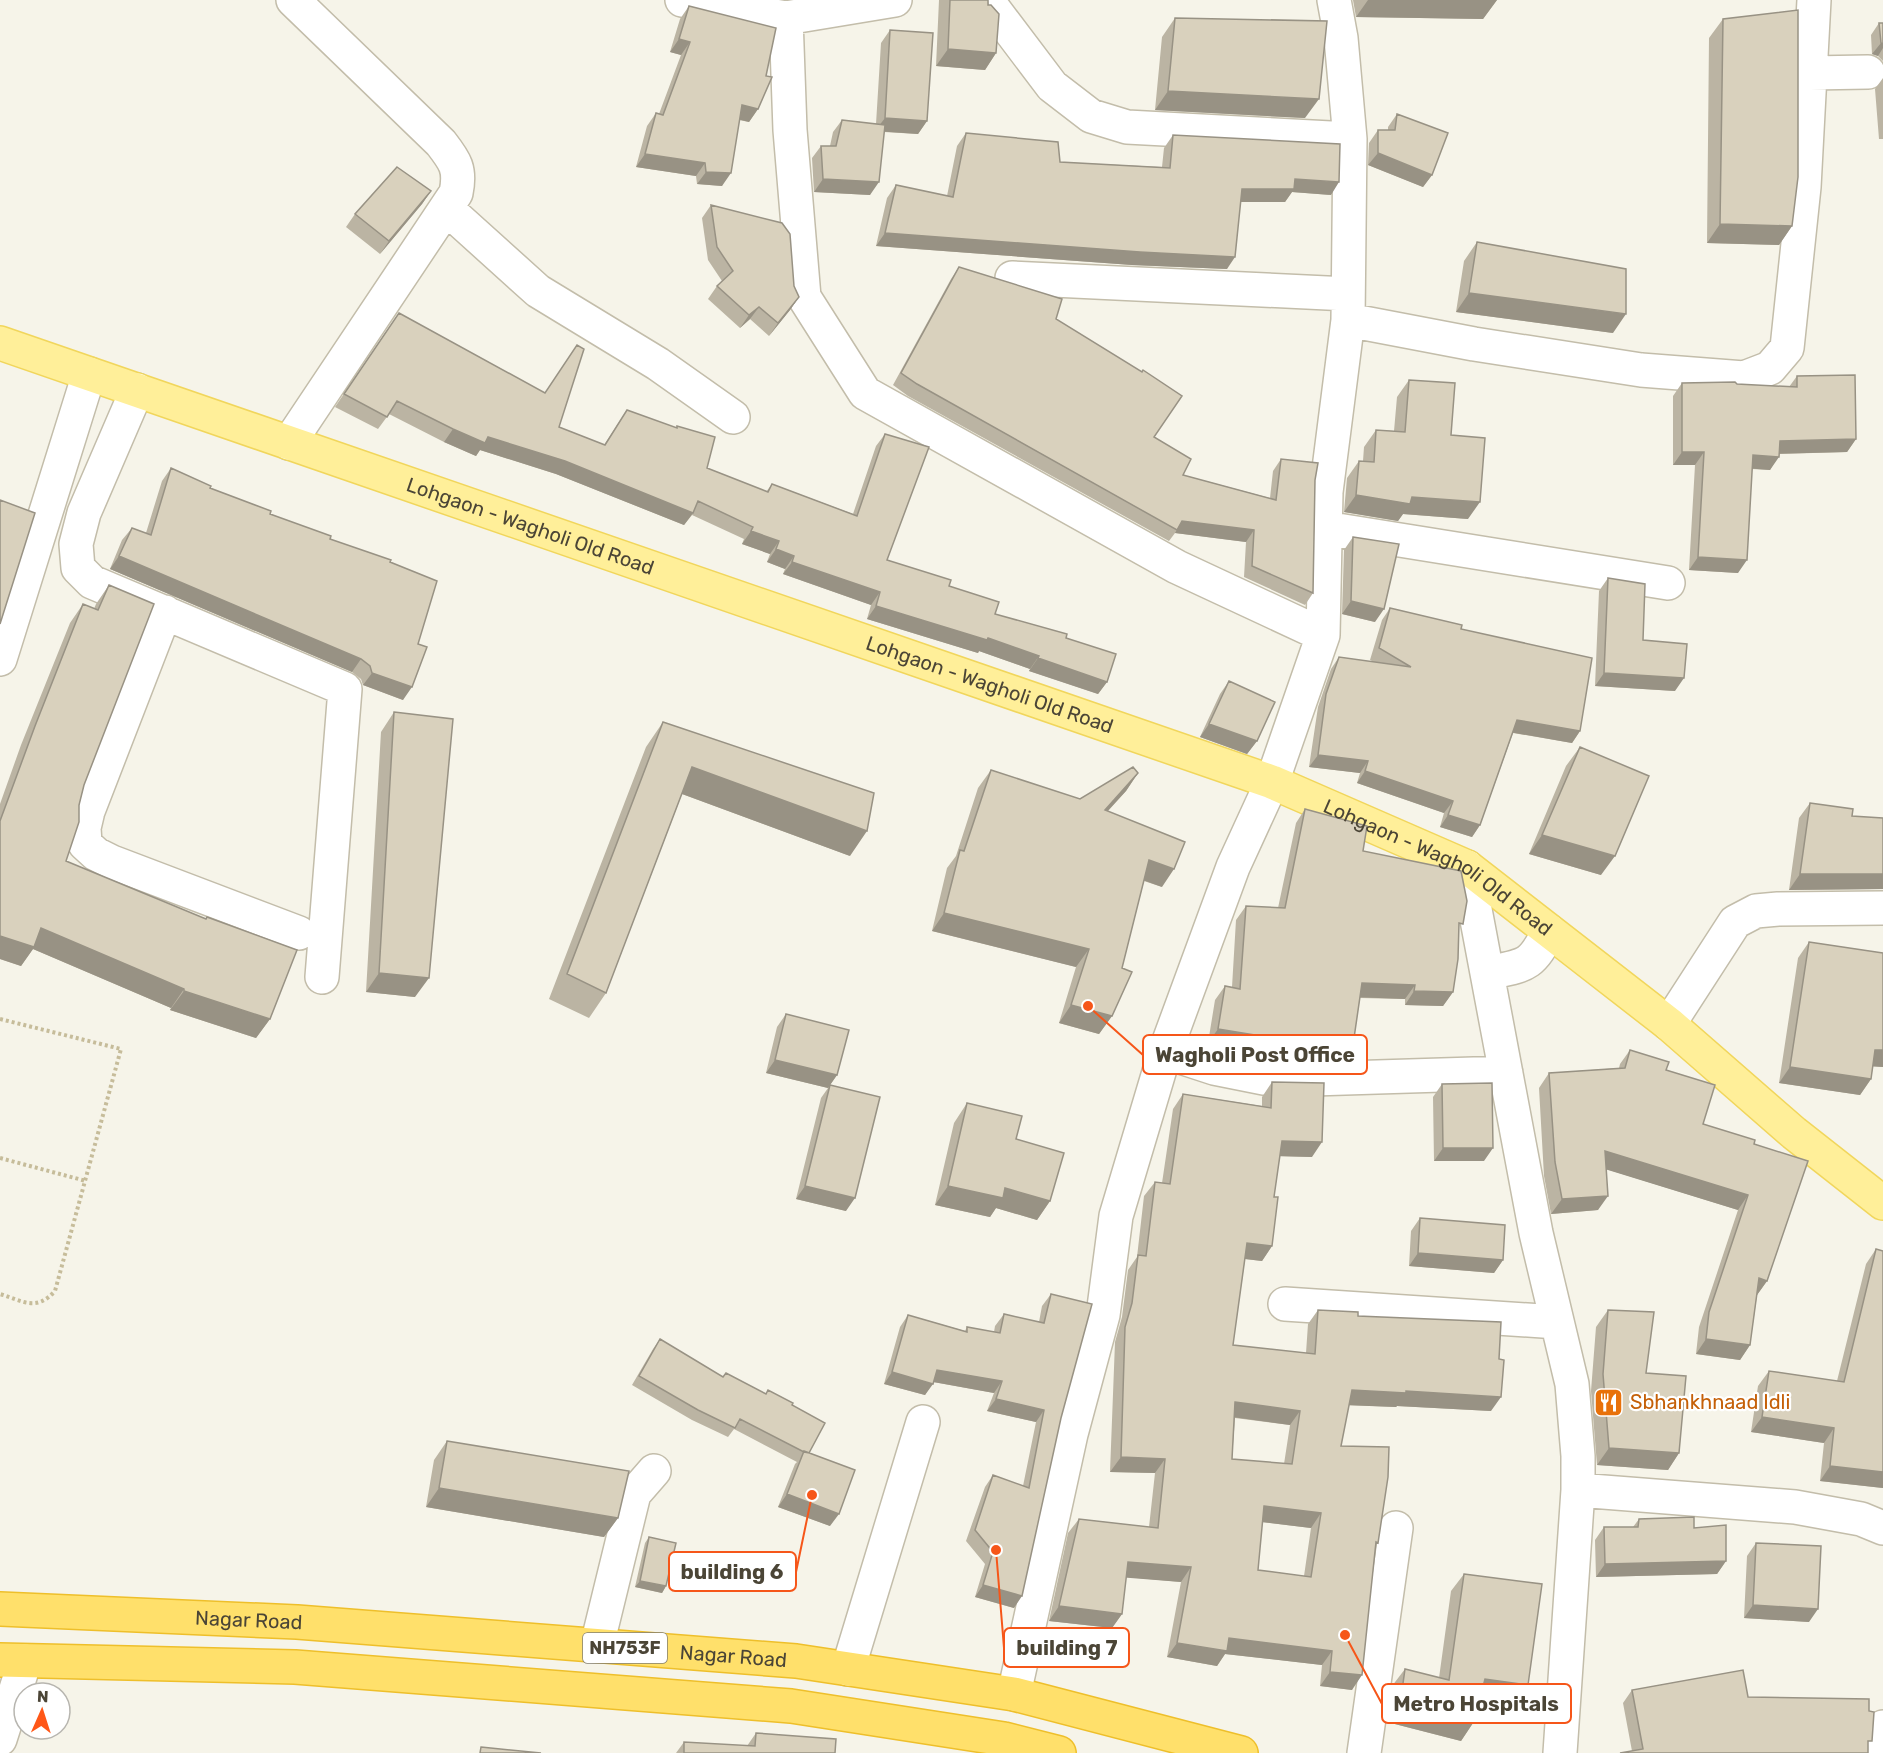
<svg xmlns="http://www.w3.org/2000/svg" width="1883" height="1753" font-family="Rubik,sans-serif">
	<style>
		.lines { fill: none; stroke-linecap: round; stroke-linejoin: round }
		.minor-casing { stroke: #c3bdaa; stroke-width: 36 }
		.major-casing { stroke: #f1d65c; stroke-width: 36 }
		.highway-casing { stroke: #eebf2b; stroke-width: 36 }
		.path { stroke: #c6bc9a; stroke-width: 4; stroke-dasharray: 3 3; stroke-linecap: butt }
		.minor { stroke: #fff; stroke-width: 33 }
		.major { stroke: #ffef99; stroke-width: 33 }
		.highway { stroke: #ffe06b; stroke-width: 33 }
		.wall { fill: #bbb4a3; fill-rule: evenodd }
		.shaded-wall { fill: #989284 }
		.building { fill: #d9d1bd; stroke: #989284; stroke-width: 1.5; fill-rule: evenodd }
		.labels { text-anchor: middle; stroke-width: 4.5; stroke-linejoin: round; paint-order: stroke }
		.shield { fill: #fff; stroke: #817d72; stroke-width: 1.5 }
		.shield-label { font-size: 18px; font-weight: bold; fill: #4b4536 }
		.street-label { font-size: 20px; fill: #4b4536; stroke: #fff }
		.food-label { font-size: 20px; fill: #c56008; stroke: #fff; text-anchor: start }
		.leader { fill: none; stroke: #f65619; stroke-width: 2 }
		.callout-dot { fill: #f65619; stroke: #fff; stroke-width: 2 }
		.callout { fill: #fff; stroke: #f65619; stroke-width: 2 }
		.callout-label { font-size: 21px; text-anchor: middle; font-weight: bold; fill: #4b4536 }
	</style>
	<rect width="100%" height="100%" fill="#f6f4e9"/>
	<g class="lines">
		<defs>
			<path id="minor" d="M682,0L786,18L790,130L804,297L865,393L1177,567L1323,635L1326,492L1348,320L1350,139L1341,38L1334,0
				M987,0L1052,86L1091,116L1127,127L1350,139
				M786,18L895,0
				M1810,73L1868,72
				M446,208L538,291L658,364L733,417
				M1012,278L1348,294
				M1348,320L1474,344L1641,370L1744,378L1770,368L1787,348L1804,187L1814,0
				M137,390L84,513L76,544L78,568L92,582L345,689L322,977
				M289,443L456,193C461,169 455,161 441,143L293,0
				M1325,528L1668,583
				M165,612L88,811L84,828L85,844L96,854L112,862L299,933
				M0,659L89,374
				M1467,867L1536,1233L1572,1384L1578,1456V1490L1560,1753
				M1487,973C1526,965 1531,967 1549,931
				M1669,1024L1735,922L1756,911L1778,909L1883,908
				M1165,1052L1214,1068L1264,1078L1313,1079L1506,1073
				M1285,1304L1557,1322
				M1578,1490L1795,1507L1861,1519L1883,1528
				M597,1645L634,1494L654,1471
				M848,1669L923,1422
				M1014,1694L1071,1434L1103,1315L1116,1216L1165,1052L1233,867L1272,782L1323,635
				M0,1739L25,1661
				M1364,1753L1396,1528
				M1881,1753L1883,1727"/>
			<g id="major">
				<path id="s1" d="M0,343L1272,782L1467,867L1669,1024L1794,1133L1883,1203"/>
			</g>
			<g id="highway">
				<path id="s2" d="M0,1609L297,1622L796,1661L1014,1694L1241,1753"/>
				<path d="M0,1660L295,1667L791,1706L1004,1739L1059,1753"/>
			</g>
		</defs>
		<use href="#minor" class="minor-casing"/>
		<use href="#major" class="major-casing"/>
		<use href="#highway" class="highway-casing"/>
		<path class="path" d="M0,1019L121,1049L55,1291C36,1312 23,1301 0,1294
			M0,1158L86,1181"/>
		<use href="#minor" class="minor"/>
		<use href="#major" class="major"/>
		<use href="#highway" class="highway"/>
	</g>
	<path class="wall" d="M939,0H988L996,53L985,70L936,66Z
		M1353,0H1497L1483,19L1356,17Z
		M689,6L758,109L749,122L739,120L722,186L697,184L696,176L636,167L647,126L656,113L659,114L681,55L670,52L680,19Z
		M1175,18L1305,118L1155,110L1162,37Z
		M1723,19L1792,226L1779,245L1707,243L1709,38Z
		M1879,23H1883V61L1878,56L1872,54L1871,35Z
		M890,30L927,121L918,134L884,132L870,195L814,192L812,158L821,146H830L833,132L842,120L876,124L881,43Z
		M1883,78V139H1879L1875,89Z
		M1397,114L1432,175L1423,187L1368,165L1369,143L1378,130H1388V127Z
		M966,133L1060,162L1162,167L1164,148L1173,135L1331,195L1292,192L1285,202H1241L1227,269L1132,265L876,246L887,198L896,185L947,196L957,146Z
		M431,191L422,204L380,254L346,227L355,214Z
		M711,205L794,286L799,297L790,310L769,336L750,319L740,328L708,299L717,286L722,281L708,260L702,218Z
		M1477,242L1613,333L1456,312L1464,261Z
		M959,267L1056,319L1154,437L1183,475L1270,498L1273,471L1281,459L1315,480L1313,593L1305,605L1244,577L1246,542L1175,533L1169,541L908,396L893,385L951,279Z
		M390,326L559,427L604,445L627,410L676,428L677,426L707,468L766,492L772,484L853,514L876,446L885,434L887,560L949,586L995,614L1066,638L1107,682L1098,694L1029,671L1030,669L979,651L978,653L867,619L871,605L783,574L785,569L767,562L770,554L742,544L744,539L692,515L684,525L556,474L480,450L476,456L444,442L389,414L378,429L335,407Z
		M1797,376L1856,439L1847,452L1779,454L1770,470L1752,469L1738,573L1689,570L1695,465H1673V396L1682,383L1789,387Z
		M1409,380L1451,435L1468,519L1403,514L1398,521L1344,512L1347,478L1359,461H1363L1364,447L1376,430L1394,431L1397,397Z
		M171,468L210,488L330,539L390,562L418,644L403,700L363,685L361,679L352,672L110,569L122,540L132,528L146,533L162,481Z
		M1353,537L1375,622L1342,614L1344,550Z
		M1608,578L1643,640L1675,691L1595,686L1599,591Z
		M109,585L84,785L66,861L206,919L207,917L270,1019L256,1038L170,1010L171,1008L33,949L21,966L0,959V804L21,745L70,623L83,604L94,609L96,604Z
		M1390,608L1461,629L1580,731L1572,743L1513,733L1480,825L1472,837L1440,827L1444,813L1357,783L1360,773L1309,767L1318,707L1331,669L1339,657L1374,662L1370,660L1382,620Z
		M1229,681L1257,741L1247,754L1200,737L1220,694Z
		M394,712L415,997L366,992L381,732Z
		M663,722L850,856L682,794L606,993L589,1018L549,999L646,747Z
		M1580,747L1601,875L1529,854L1566,766Z
		M991,770L1080,799L1138,773L1126,791L1108,811L1162,887L1144,881L1122,968L1112,1016L1099,1034L1059,1023L1076,967L932,931L947,868L956,856L978,788Z
		M1810,803L1852,816L1883,889L1789,890L1799,818Z
		M1305,809L1363,851L1459,930L1453,992L1443,1006L1405,1005V999L1360,998L1353,1045L1343,1059H1263L1264,1052L1208,1043L1215,1000L1225,986L1232,987L1236,920L1246,906L1278,908L1296,823Z
		M1809,942L1883,953V1067L1873,1066L1871,1079L1860,1095L1779,1083L1798,958Z
		M786,1014L837,1075L830,1085L846,1211L796,1199L821,1098L828,1088L766,1073L777,1027Z
		M1630,1050L1666,1070L1703,1124L1754,1144L1767,1281L1757,1295L1750,1345L1740,1360L1696,1354L1699,1327L1738,1210L1606,1169L1598,1210L1551,1214L1544,1176L1539,1088L1549,1073L1619,1068L1620,1064Z
		M1272,1082L1312,1157L1280,1156L1274,1197L1272,1246L1262,1261L1245,1259L1233,1345L1306,1353L1308,1324L1318,1310L1358,1316L1491,1411L1397,1406L1396,1407L1349,1405L1341,1446L1375,1547L1352,1690L1320,1686L1322,1665L1225,1654L1217,1666L1167,1657L1181,1582L1126,1577L1122,1614L1112,1628L1049,1621L1068,1533L1079,1519L1149,1527L1155,1473L1110,1472L1115,1342L1122,1317L1128,1270L1137,1257L1144,1196L1155,1182L1162,1183L1173,1109L1183,1094L1262,1106V1097ZM1235,1418L1290,1425L1284,1464L1232,1459ZM1262,1522L1311,1528L1304,1576L1258,1570Z
		M1442,1084L1484,1161H1434L1433,1097Z
		M967,1103L1016,1139L1050,1201L1037,1220L996,1208L990,1217L935,1205L954,1123Z
		M1420,1218L1503,1260L1494,1273L1409,1266L1411,1231Z
		M1876,1249L1883,1251V1488L1820,1481L1824,1443L1751,1432L1758,1386L1769,1371L1837,1381L1866,1264Z
		M1051,1294L1061,1418L1014,1608L975,1597L985,1564L966,1541L985,1487L993,1475L1023,1486L1036,1422L987,1411L994,1393L933,1382L925,1395L884,1384L900,1327L908,1315L965,1331L967,1327L994,1332L995,1326L1004,1314L1039,1322L1042,1306Z
		M1608,1310L1646,1373L1679,1453L1668,1470L1597,1465L1591,1391L1596,1327Z
		M660,1339L723,1377L726,1373L766,1394L768,1390L809,1453L830,1526L778,1507L795,1464L797,1462L734,1429L728,1437L692,1420L632,1385L653,1349Z
		M447,1441L618,1518L604,1537L426,1507L434,1460Z
		M1639,1519L1694,1528L1726,1561L1717,1574L1596,1577L1595,1540L1604,1527H1633Z
		M649,1537L666,1586L662,1593L635,1587L645,1543Z
		M1756,1543L1809,1622L1744,1618L1747,1556Z
		M1464,1574L1516,1702L1480,1697L1473,1723L1461,1741L1387,1722L1392,1686L1405,1669L1439,1678L1451,1591Z
		M1632,1690L1748,1697L1868,1746L1632,1751L1623,1703Z
		M756,1733L835,1753H676L684,1742L747,1746Z"/>
	<path class="shaded-wall" d="M1368,0H1497L1483,19L1356,17Z
		M679,39L690,42L681,55L670,52Z
		M1881,43L1883,44V48L1878,56L1872,54Z
		M948,49L996,53L985,70L936,66Z
		M1168,91L1319,99L1305,118L1155,110Z
		M742,105L758,109L749,122L733,118Z
		M885,118L927,121L918,134L875,131Z
		M1378,153L1432,175L1423,187L1368,165Z
		M645,154L705,163L696,176L636,167Z
		M706,172L731,173L722,186L697,184Z
		M823,179L879,182L870,195L814,192Z
		M1295,179L1339,182L1331,195L1292,192L1285,202H1233L1242,189Z
		M431,191L422,204L380,254L389,241Z
		M1720,224L1792,226L1779,245L1707,243Z
		M885,233L1235,257L1227,269L1132,265L876,246Z
		M1469,293L1626,314L1613,333L1456,312Z
		M799,297L790,310L769,336L778,323Z
		M759,307L750,319L740,328L749,315Z
		M453,429L488,437L565,461L693,513L684,525L556,474L480,450L476,456L444,442Z
		M1856,439L1847,452L1771,454L1780,441Z
		M1682,452H1704L1695,465H1673Z
		M1753,455L1779,457L1770,470L1744,468Z
		M1356,495L1412,497L1480,502L1468,519L1403,514L1398,521L1344,512Z
		M1182,521L1254,530L1246,542L1175,533Z
		M751,531L779,541L770,554L742,544Z
		M776,549L794,556L785,569L767,562Z
		M119,556L361,659L352,672L110,569Z
		M1698,557L1747,560L1738,573L1689,570Z
		M792,562L880,592L871,605L783,574Z
		M1351,601L1384,609L1375,622L1342,614Z
		M876,606L988,638L1039,656L1030,669L979,651L978,653L867,619Z
		M1038,658L1107,682L1098,694L1029,671Z
		M372,673L412,687L403,700L363,685Z
		M1604,673L1684,678L1675,691L1595,686Z
		M1517,720L1580,731L1572,743L1509,732Z
		M1209,724L1257,741L1247,754L1200,737Z
		M1318,755L1368,761L1360,773L1309,767Z
		M692,767L867,831L850,856L674,791Z
		M1365,771L1453,801L1444,813L1357,783Z
		M1138,773L1126,791L1092,828L1105,810Z
		M1448,815L1480,825L1472,837L1440,827Z
		M1542,835L1615,856L1601,875L1529,854Z
		M1149,860L1174,869L1162,887L1137,878Z
		M1800,874H1883V889L1789,890Z
		M944,913L1089,949L1076,967L932,931Z
		M41,928L184,989L171,1008L33,949L21,966L0,959V936Z
		M379,973L429,978L415,997L366,992Z
		M1362,983L1415,985L1405,999L1352,997Z
		M184,991L270,1019L256,1038L170,1010Z
		M1414,991L1453,992L1443,1006L1405,1005Z
		M1071,1005L1112,1016L1099,1034L1059,1023Z
		M1218,1029L1273,1038L1264,1052L1208,1043Z
		M1273,1045H1353L1343,1059H1263Z
		M1875,1050H1883V1067L1864,1066Z
		M775,1060L837,1075L828,1088L766,1073Z
		M1790,1067L1871,1079L1860,1095L1779,1083Z
		M1282,1141L1322,1142L1312,1157L1272,1156Z
		M1443,1148H1493L1484,1161H1434Z
		M1605,1151L1748,1195L1738,1210L1595,1166Z
		M805,1186L855,1198L846,1211L796,1199Z
		M948,1186L1005,1188L1050,1201L1037,1220L996,1208L990,1217L935,1205Z
		M1608,1196L1598,1210L1551,1214L1562,1199Z
		M1247,1243L1272,1246L1262,1261L1237,1258Z
		M1418,1253L1503,1260L1494,1273L1409,1266Z
		M1759,1278L1767,1281L1757,1295Z
		M1706,1339L1750,1345L1740,1360L1696,1354Z
		M937,1370L1002,1381L994,1393L928,1381Z
		M892,1372L933,1384L925,1395L884,1384Z
		M1352,1390L1406,1391L1501,1397L1491,1411L1397,1406L1396,1407L1342,1405Z
		M996,1399L1044,1410L1036,1422L987,1411Z
		M1235,1402L1300,1411L1290,1425L1225,1416Z
		M1762,1417L1834,1428L1824,1443L1751,1432Z
		M1609,1448L1679,1453L1668,1470L1597,1465Z
		M1121,1457L1165,1459L1155,1473L1110,1472Z
		M1830,1466L1883,1472V1488L1820,1481Z
		M439,1488L618,1518L604,1537L426,1507Z
		M787,1494L839,1514L830,1526L778,1507Z
		M1264,1506L1321,1513L1311,1528L1253,1521Z
		M1726,1561L1717,1574L1596,1577L1605,1564Z
		M1128,1562L1191,1567L1181,1582L1118,1577Z
		M640,1581L666,1586L662,1593L635,1587Z
		M983,1585L1022,1596L1014,1608L975,1597Z
		M1753,1605L1818,1609L1809,1622L1744,1618Z
		M1059,1606L1122,1614L1112,1628L1049,1621Z
		M1229,1638L1332,1651L1322,1665L1225,1654L1217,1666L1167,1657L1177,1643Z
		M1330,1672L1362,1675L1352,1690L1320,1686Z
		M1485,1679L1528,1685L1516,1702L1473,1696Z
		M1400,1705L1473,1723L1461,1741L1387,1722Z"/>
	<path class="building" d="M950,0H988V5H991L999,14L996,53L948,49Z
		M689,6L776,28L766,76L772,77L758,109L742,105L731,173L706,172L705,163L645,154L656,113L663,115L690,42L679,39Z
		M1798,10V177L1792,226L1720,224L1723,19Z
		M1175,18L1327,21L1319,99L1168,91Z
		M1879,23H1883V44L1881,43Z
		M890,30L933,33L927,121L885,118Z
		M1397,114L1448,133L1432,175L1378,153V130H1395Z
		M842,120L885,125L879,182L823,179L821,146H836Z
		M966,133L1058,142L1060,162L1170,168L1173,135L1340,144L1339,182L1295,179L1294,189H1242L1235,257L1140,252L885,233L896,185L953,197Z
		M397,167L431,191L389,241L355,214Z
		M711,205L782,223L790,234L794,286L799,297L778,323L759,307L749,315L717,286L733,271L717,247Z
		M1477,242L1626,269V314L1469,293Z
		M959,267L1062,299L1056,319L1142,372L1143,370L1182,396L1154,437L1191,459L1183,475L1276,500L1281,459L1318,463L1315,480L1313,593L1252,566L1254,530L1182,521L1177,530L917,384L901,373Z
		M399,313L545,393L577,345L584,349L559,427L605,445L627,410L677,428V426L715,437L707,468L768,492L772,484L857,516L885,434L929,447L887,560L951,580L949,586L999,602L995,614L1067,634L1066,638L1116,654L1107,682L1038,658L1039,656L988,638L987,640L876,606L880,592L792,562L794,556L776,549L779,541L751,531L753,527L698,501L693,513L565,461L488,437L485,443L453,429L397,401L387,417L344,394Z
		M1855,375L1856,439L1780,441L1779,457L1753,455L1747,560L1698,557L1704,452H1682V383L1735,382L1737,384L1797,387V376Z
		M1409,380L1455,383L1451,435L1485,438L1480,502L1412,497L1410,504L1356,495L1359,461L1374,462L1376,430L1405,432Z
		M171,468L211,486L210,488L271,511L270,514L331,536L330,539L391,560L390,562L437,581L418,644L427,647L412,687L372,673L370,666L361,659L119,556L132,528L151,535Z
		M0,500L35,513L0,624Z
		M1353,537L1399,544L1384,609L1351,601Z
		M1608,578L1645,584L1643,640L1687,644L1684,678L1604,673Z
		M109,585L154,604L84,785L79,805V822L66,861L206,919L207,917L297,950L270,1019L184,991V989L41,928L34,947L0,936V821L35,726L83,604L98,610Z
		M1390,608L1462,625L1461,629L1592,658L1580,731L1517,720L1480,825L1448,815L1453,801L1365,771L1368,761L1318,755L1326,694L1339,657L1411,667L1379,648Z
		M1229,681L1275,702L1257,741L1209,724Z
		M394,712L453,719L429,978L379,973Z
		M663,722L874,793L867,831L692,767L606,993L567,974Z
		M1580,747L1649,776L1615,856L1542,835Z
		M1133,767L1138,773L1105,810L1185,842L1174,869L1149,860L1122,968L1132,972L1112,1016L1071,1005L1089,949L944,913L960,850L964,851L991,770L1080,799Z
		M1810,803L1853,809L1852,816L1883,818V874H1800Z
		M1305,809L1367,826L1363,851L1461,871L1467,901L1463,924L1459,923L1458,959L1453,992L1414,991L1415,985L1362,983L1353,1045H1273V1038L1218,1029L1225,986L1240,989L1246,906L1285,908Z
		M1809,942L1883,953V1050H1875L1871,1079L1790,1067Z
		M786,1014L849,1030L837,1075L775,1060Z
		M1630,1050L1669,1062L1666,1070L1715,1085L1703,1124L1755,1140L1754,1144L1808,1161L1767,1281L1759,1278L1750,1345L1706,1339L1709,1312L1748,1195L1605,1151L1608,1196L1562,1199L1555,1162L1549,1073L1625,1068Z
		M1272,1082L1324,1083L1322,1142L1282,1141L1274,1197H1278L1272,1246L1247,1243L1233,1345L1315,1354L1318,1310L1358,1312V1316L1501,1322L1499,1359L1504,1360L1501,1397L1406,1391V1393L1352,1390L1341,1446L1389,1447L1388,1477L1378,1543L1376,1542L1362,1675L1330,1672L1332,1651L1229,1638L1227,1651L1177,1643L1191,1567L1128,1562L1122,1614L1059,1606L1079,1519L1158,1528L1165,1459L1121,1457L1125,1327L1132,1303L1138,1255L1146,1256L1155,1182L1170,1184L1183,1094L1271,1108ZM1235,1402L1300,1411L1292,1464L1232,1459ZM1264,1506L1321,1513L1311,1577L1258,1570Z
		M1492,1083L1493,1148H1443L1442,1084Z
		M830,1085L880,1097L855,1198L805,1186Z
		M967,1103L1022,1116L1016,1139L1064,1153L1050,1201L1005,1188L1003,1198L948,1186Z
		M1420,1218L1505,1225L1503,1260L1418,1253Z
		M1876,1249L1883,1251V1472L1830,1466L1834,1428L1762,1417L1769,1371L1844,1382Z
		M1051,1294L1092,1304L1061,1418L1022,1596L983,1585L993,1552L975,1530L993,1475L1029,1488L1044,1410L996,1399L1002,1381L937,1370L933,1384L892,1372L908,1315L967,1332V1327L1000,1333L1004,1314L1044,1323Z
		M1608,1310L1654,1312L1646,1373L1686,1376L1679,1453L1609,1448L1603,1374Z
		M660,1339L723,1377L726,1373L766,1394L768,1390L793,1403L792,1405L825,1423L809,1453L804,1452L740,1419L735,1428L698,1410L639,1376Z
		M447,1441L629,1471L618,1518L439,1488Z
		M804,1451L855,1470L839,1514L787,1494Z
		M1694,1517V1528L1726,1525V1561L1605,1564L1604,1527H1638L1639,1519Z
		M649,1537L676,1543L666,1586L640,1581Z
		M1756,1543L1821,1546L1818,1609L1753,1605Z
		M1464,1574L1542,1584L1528,1685L1485,1679L1473,1723L1400,1705L1405,1669L1449,1680Z
		M1743,1670L1748,1697L1869,1699V1711L1874,1712L1872,1741H1868V1753H1620L1643,1749L1632,1690Z
		M756,1733L836,1739L835,1753H684V1742L755,1746Z
		M481,1747L541,1753H480Z"/>
	<defs>
		<symbol id="restaurant-square" viewBox="-11 -11 22 22"><rect x="-9" y="-9" width="18" height="18" rx="4" fill="#e8710a" stroke="#fff"/><path d="M-5-6h1v4h1v-4h1v4h1v-4h1v5L-1.5 .5V6h-2V.5L-5-1ZM5-6V6H3V1.5H1.5Q1.5-4 5-6Z" fill="#fff"/></symbol>
	</defs>
	<g fill-rule="evenodd">
		<use href="#restaurant-square" x="1592" y="1386" width="33" height="33"/>
	</g>
	<g class="labels">
		<rect class="shield" x="583" y="1633" width="84" height="30" rx="4.5"/>
		<g class="shield-label">
			<text x="625" y="1654">NH753F</text>
		</g>
		<g class="street-label">
			<text dy="7" stroke="none"><textPath href="#s1" startOffset="561">Lohgaon - Wagholi Old Road</textPath></text>
			<text dy="7" stroke="none"><textPath href="#s1" startOffset="1047">Lohgaon - Wagholi Old Road</textPath></text>
			<text dy="7" stroke="none"><textPath href="#s1" startOffset="1533">Lohgaon - Wagholi Old Road</textPath></text>
			<text dy="7" stroke="none"><textPath href="#s2" startOffset="249">Nagar Road</textPath></text>
			<text dy="7" stroke="none"><textPath href="#s2" startOffset="735">Nagar Road</textPath></text>
		</g>
		<g class="food-label">
			<text x="1630" y="1409">Sbhankhnaad Idli</text>
		</g>
	</g>
	<path class="leader" d="M1088 1006L1143 1055M812 1495L796 1572M996 1550L1004 1648M1345 1635L1382 1704"/>
	<g class="callout-dot">
		<circle cx="1088" cy="1006" r="6"/>
		<circle cx="812" cy="1495" r="6"/>
		<circle cx="996" cy="1550" r="6"/>
		<circle cx="1345" cy="1635" r="6"/>
	</g>
	<g class="callout">
		<rect x="1143" y="1035" width="224" height="39" rx="6"/>
		<rect x="669" y="1552" width="127" height="39" rx="6"/>
		<rect x="1004" y="1628" width="125" height="39" rx="6"/>
		<rect x="1382" y="1684" width="189" height="39" rx="6"/>
	</g>
	<g class="callout-label">
		<text x="1255" y="1062">Wagholi Post Office</text>
		<text x="732" y="1579">building 6</text>
		<text x="1067" y="1655">building 7</text>
		<text x="1476" y="1711">Metro Hospitals</text>
	</g>
	<g transform="translate(42 1711) rotate(3)"><circle r="28" fill="#ffffff" stroke="#b7b5af" stroke-width="1.5"/>
	<path d="M0-4.5L10 22L0 15L-10 22Z" fill="#ff5717"/>
	<text y="-9" font-size="16" font-weight="bold" text-anchor="middle" fill="#4b4536">N</text>
	</g>
</svg>
